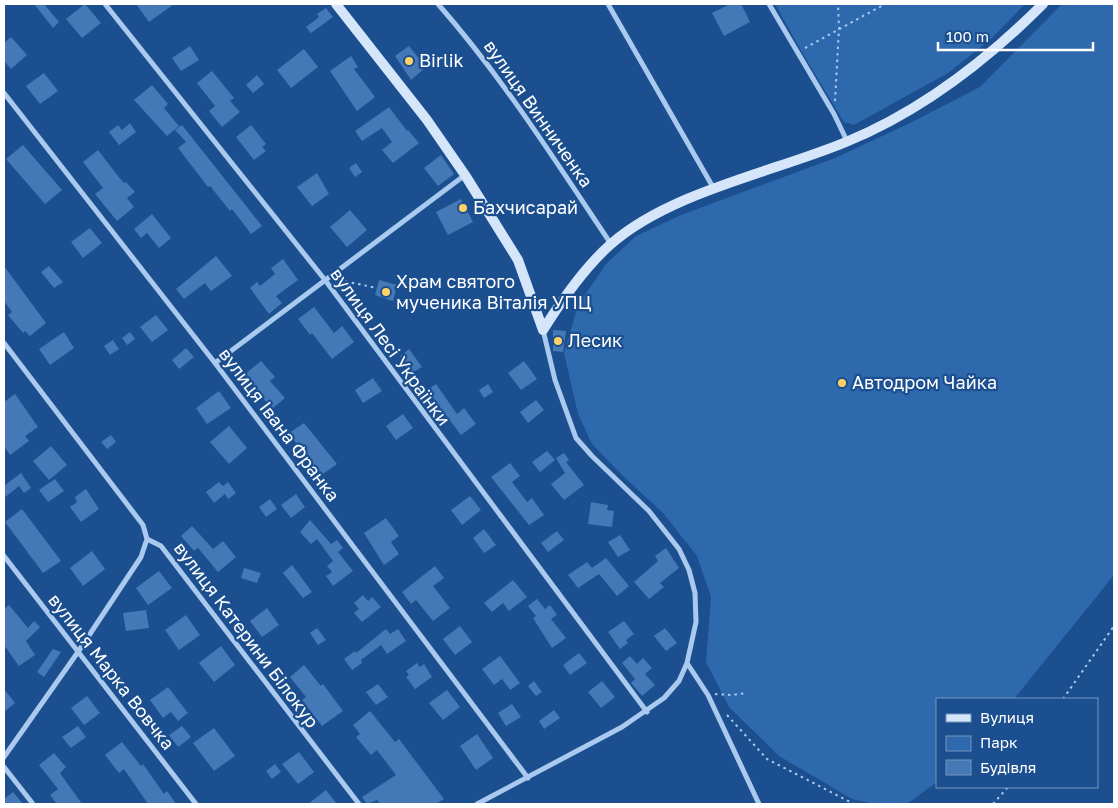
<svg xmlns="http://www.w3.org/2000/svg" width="1118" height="808" font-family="'Golos Text',sans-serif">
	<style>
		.green { fill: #2e69ad }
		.building { fill: #4478b7 }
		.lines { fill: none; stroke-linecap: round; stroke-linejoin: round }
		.path { stroke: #a9c9ee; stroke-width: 2; stroke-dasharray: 2.5 4; stroke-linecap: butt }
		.street { stroke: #a9c9ee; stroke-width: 5 }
		.secondary { stroke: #d6e6fa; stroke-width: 10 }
		.poi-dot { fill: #ffd166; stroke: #1b4f8f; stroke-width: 2 }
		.labels { text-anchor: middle; stroke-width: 4.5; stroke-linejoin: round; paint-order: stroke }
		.poi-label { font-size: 18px; fill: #fff; stroke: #1b4f8f; text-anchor: start }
		.street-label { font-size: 18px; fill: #fff; stroke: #1b4f8f }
	</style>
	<rect width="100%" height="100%" fill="#1b4f8f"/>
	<path class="green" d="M775,4H1025L991,39L948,73L854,125L844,122L804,56Z
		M1062,4H1114V575L1014,699H937V782L907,804H874L852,799L779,756L729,707L706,662L711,597L697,556L663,513L622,475L592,444L578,414L564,353L578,305L606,264L636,236L681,215L835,158L910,123L980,87Z"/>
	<path class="building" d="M34,4H44L59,22L53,28Z
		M85,4L101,23L82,38L66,19Z
		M136,4H174L149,22Z
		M730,4H741L750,22L724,36L712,13Z
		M326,8L333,17L311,33L306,27L319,17L317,14Z
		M11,37L27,55L11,69L4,61V43Z
		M190,46L199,60L181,71L172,58Z
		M409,46L426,67L411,80L395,56Z
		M304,49L318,67L291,88L277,70Z
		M351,56L358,67L354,69L375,97L357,111L330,71Z
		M212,71L234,98L230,101L240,112L222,127L209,111L215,106L197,83Z
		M44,73L58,91L40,104L26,86Z
		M257,75L264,84L253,93L246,85Z
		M152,85L168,104L164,108L179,126L167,136L134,100Z
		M389,107L407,131L408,130L419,143L393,163L382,150L392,142L382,128L362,141L355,131Z
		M130,123L136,132L119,145L109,132L118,125L122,130Z
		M182,125L262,226L251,234L232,209L230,211L210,186L208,187L178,148L186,142L175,130Z
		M251,125L266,144L262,147L266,151L254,160L236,137Z
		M23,145L62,190L45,204L6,159Z
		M98,150L118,176L124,183L126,182L135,192L127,198L134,207L117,221L95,194L103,188L83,162Z
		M441,155L454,174L438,186L424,168Z
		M356,163L362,172L355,177L349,168Z
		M317,173L329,194L312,206L297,187Z
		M461,199L473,222L448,235L436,212Z
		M350,210L367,230L347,247L330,227Z
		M152,214L171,238L159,248L147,233L141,238L134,229Z
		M90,228L102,243L83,258L71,242Z
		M216,256L232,276L211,291L205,283L184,299L176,289Z
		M283,259L298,280L276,296L282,303L269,314L250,288L257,282L260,286L275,274L271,268Z
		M4,266L46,323L30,336L25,331L23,333L8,315L12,312L4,301Z
		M49,266L63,282L54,288L41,272Z
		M379,280L397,285L393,301L375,295Z
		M314,307L334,333L342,326L354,342L332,359L312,333L310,335L298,319Z
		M156,315L168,330L152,342L140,327Z
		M553,330L566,331L563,352L553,351Z
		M64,332L74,348L50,365L39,349Z
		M130,332L135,339L127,345L122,338Z
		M113,340L119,349L110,355L104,346Z
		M186,348L194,357L179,369L172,360Z
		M409,349L422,367L412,373L400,356Z
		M261,361L275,377L270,381L285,398L272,409L244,375Z
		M524,361L537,379L521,390L508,373Z
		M373,378L382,391L363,403L355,390Z
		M436,384L457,414L464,408L476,424L461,435L427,390Z
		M488,384L493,392L484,398L479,390Z
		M219,391L231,408L207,424L196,408Z
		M15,394L38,427L25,436L29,441L10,455L4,446V402Z
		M536,400L544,410L528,423L520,412Z
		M403,414L413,428L396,440L386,426Z
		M304,423L337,464L320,476L289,433Z
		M229,426L247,448L229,464L210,442Z
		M111,435L116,442L107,449L101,442Z
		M51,446L67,465L49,480L33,461Z
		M547,451L555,460L540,472L532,462Z
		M564,453L569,460L566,462L584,485L564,500L551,484L565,473L556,458Z
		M510,463L520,476L512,482L527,502L532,498L544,515L529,525L491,477Z
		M21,473L31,488L24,493L19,486L4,498V486Z
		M55,479L64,491L48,502L39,490Z
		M219,482L223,486L228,482L236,493L228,499L225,494L214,503L206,492Z
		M86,489L99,509L81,522L70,507L77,502L75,497Z
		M296,494L305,507L291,518L281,505Z
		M470,496L481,510L462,525L451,510Z
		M270,499L277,509L266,517L259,507Z
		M591,502L608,505L607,510L614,511L612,527L588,524Z
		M22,509L61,561L43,573L5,522Z
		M386,518L399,536L391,542L399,554L384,565L364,533Z
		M310,520L331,544L337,540L343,548L338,552L353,571L333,586L326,576L332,572L327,566L333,561L317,539L311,544L300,532Z
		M192,526L213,549L223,541L236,557L218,572L198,548L194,551L181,536Z
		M484,529L496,545L484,553L473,538Z
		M557,531L564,540L548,552L541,543Z
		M620,535L630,550L618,557L608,542Z
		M666,548L679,568L660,583L664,587L649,599L634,582L658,561L655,556Z
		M92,551L105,569L83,586L70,568Z
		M606,558L629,586L617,596L599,574L578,588L568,575L587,562L592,568Z
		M292,565L312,592L303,598L283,573Z
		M435,566L444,578L433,586L450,608L433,621L416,600L411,604L402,592Z
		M244,568L261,573L257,583L241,578Z
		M159,571L172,588L148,605L136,588Z
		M513,580L527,597L509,611L503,603L492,612L484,603Z
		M363,595L368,601L372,597L381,607L362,622L354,613L359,609L354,603Z
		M537,599L545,609L550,605L557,615L551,619L566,638L552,648L533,618L536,616L528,606Z
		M9,605L28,628L34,621L40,627L26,641L35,655L19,666L4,645V609Z
		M267,608L279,625L262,637L250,621Z
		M146,610L149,628L126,631L123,613Z
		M186,615L200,635L179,650L165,630Z
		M624,621L634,634L626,640L628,643L620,649L608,632Z
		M460,626L472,642L455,655L443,639Z
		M317,628L326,640L318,645L310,633Z
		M665,628L677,643L666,651L654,636Z
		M386,629L390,634L398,629L406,641L387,654L381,645L361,660L362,663L352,670L344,659L355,651L356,653Z
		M221,646L235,665L214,682L199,663Z
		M53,649L61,652L44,677L37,672Z
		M579,653L587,663L570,675L563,665Z
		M500,656L520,683L510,690L502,679L494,685L482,669Z
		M630,656L637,664L643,658L652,668L645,674L655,685L642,696L631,683L635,679L622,663Z
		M417,663L420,667L424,664L432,677L415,689L406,677L409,675L406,671Z
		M304,665L321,686L323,684L343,711L322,726L302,700L306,697L290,677Z
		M534,681L542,692L536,696L528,686Z
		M602,681L615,697L601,708L588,692Z
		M378,684L388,697L376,705L366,692Z
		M168,687L188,713L178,721L171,712L163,718L150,700Z
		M4,689L15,703L4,712Z
		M447,690L460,707L443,720L429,703Z
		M87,696L100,713L84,725L71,708Z
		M512,704L521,717L506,726L498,713Z
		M554,710L560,718L544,729L539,721Z
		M370,711L395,742L399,739L444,799L436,804H380L377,800L367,804L362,797L396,775L377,750L371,755L356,737L360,734L353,725Z
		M78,726L86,737L71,748L62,737Z
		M182,726L191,737L178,747L169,735Z
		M214,728L235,756L214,771L193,743Z
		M477,734L493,758L476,770L460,746Z
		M122,742L141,766L143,764L164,794L167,791L176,804H148L124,769L119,773L105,755Z
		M299,752L314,772L298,784L282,764Z
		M54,753L66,767L60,773L82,804H57L50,795L58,789L39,765Z
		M275,764L281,772L272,779L266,771Z
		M326,790L337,804H308Z
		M13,792L23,804H4V799Z"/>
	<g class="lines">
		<path class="path" d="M805,48L885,4
			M835,101L839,28L838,4
			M339,280L377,288
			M715,694L732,695L747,693
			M1063,699L1114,626
			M727,715L767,759L854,804
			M993,804L1008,787"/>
		<path class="street" d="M105,4L325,280L647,712
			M438,4C503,78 556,162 611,244
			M608,4L714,189
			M769,4L834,114L847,141
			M4,93L215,363L528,778
			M4,343L143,525L147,539L141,557L78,652L4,757
			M215,363L465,175
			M147,539L161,546L359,804
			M4,556L196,804
			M687,663L708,695L759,804
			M4,767L33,804
			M477,804L622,727L664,698L679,681L687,663L696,622L695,593L689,570L679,549L649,511L592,456L576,438L555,380L543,330"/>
		<path class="secondary" d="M336,4L427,120L465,175L518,260L543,330
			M543,330C560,303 587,265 611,244C670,192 774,172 846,142C922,111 986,61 1043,4"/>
	</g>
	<g class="poi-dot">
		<circle cx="409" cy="61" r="5"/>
		<circle cx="463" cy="208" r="5"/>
		<circle cx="386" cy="292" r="5"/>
		<circle cx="558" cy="341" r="5"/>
		<circle cx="842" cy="383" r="5"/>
	</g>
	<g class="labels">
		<g class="poi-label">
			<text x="419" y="67">Birlik</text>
			<text x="473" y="214">Бахчисарай</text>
			<text x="396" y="288">Храм святого<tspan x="396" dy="21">мученика Віталія УПЦ</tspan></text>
			<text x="568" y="347">Лесик</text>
			<text x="852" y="389">Автодром Чайка</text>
		</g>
		<g class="street-label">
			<text transform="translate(538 114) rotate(55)" y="6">вулиця Винниченка</text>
			<text transform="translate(390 347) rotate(54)" y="6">вулиця Лесі Українки</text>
			<text transform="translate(279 425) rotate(53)" y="6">вулиця Івана Франка</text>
			<text transform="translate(246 635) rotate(53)" y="6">вулиця Катерини Білокур</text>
			<text transform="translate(111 672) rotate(52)" y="6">вулиця Марка Вовчка</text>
		</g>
	</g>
	<rect width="1118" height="808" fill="none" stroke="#ffffff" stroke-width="10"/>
	<rect x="936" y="698" width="162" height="90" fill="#1b4f8f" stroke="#7695bc"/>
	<rect x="946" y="714" width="25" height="8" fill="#d6e6fa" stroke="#7695bc"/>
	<text x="980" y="723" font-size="15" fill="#ffffff">Вулиця</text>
	<rect x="946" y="736" width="25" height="15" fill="#2e69ad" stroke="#7695bc"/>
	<text x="980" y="748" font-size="15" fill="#ffffff">Парк</text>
	<rect x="946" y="760" width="25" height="15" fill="#4478b7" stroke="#7695bc"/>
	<text x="980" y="773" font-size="15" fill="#ffffff">Будівля</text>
	<path d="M938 42v8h155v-8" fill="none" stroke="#ffffff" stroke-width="2.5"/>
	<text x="946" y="42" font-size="15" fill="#ffffff" stroke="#1b4f8f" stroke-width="4" paint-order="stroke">100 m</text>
</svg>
